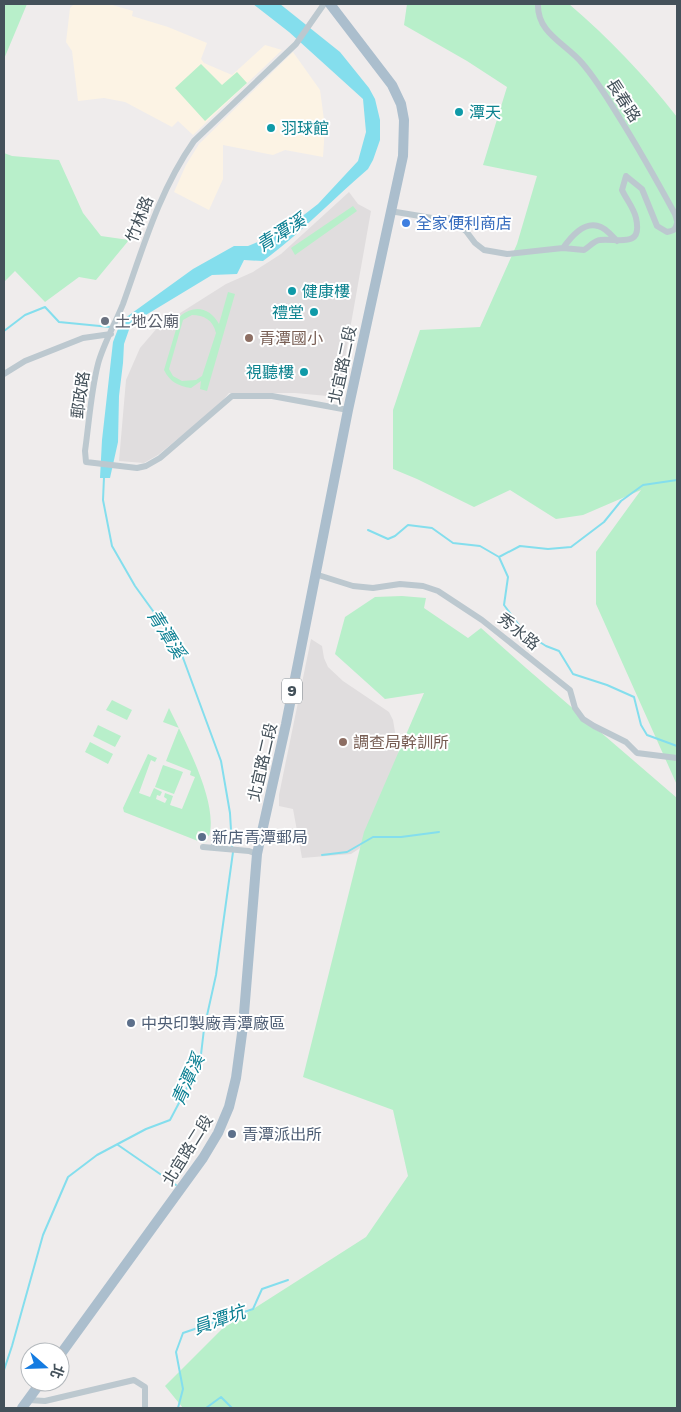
<svg xmlns="http://www.w3.org/2000/svg" width="681" height="1412" font-family="'Golos Text','Noto Sans TC',sans-serif">
	<style>
		.commercial { fill: #fcf3e4 }
		.education { fill: #e0ddde }
		.green { fill: #b8efca; fill-rule: evenodd }
		.water { fill: #84deed }
		.lines { fill: none; stroke-linecap: round; stroke-linejoin: round }
		.stream { stroke: #84deed; stroke-width: 2 }
		.minor { stroke: #bcc8cf; stroke-width: 6 }
		.primary { stroke: #abbecd; stroke-width: 10 }
		.culture-dot { fill: #0f9aa8; stroke: #fff; stroke-width: 2 }
		.shop-dot { fill: #3f7fe0; stroke: #fff; stroke-width: 2 }
		.worship-dot { fill: #6b7280; stroke: #fff; stroke-width: 2 }
		.education-dot { fill: #8d6e63; stroke: #fff; stroke-width: 2 }
		.service-dot { fill: #5c6f8a; stroke: #fff; stroke-width: 2 }
		.labels { text-anchor: middle; stroke-width: 4; stroke-linejoin: round; paint-order: stroke }
		.shield { fill: #fff; stroke: #7c858c; stroke-width: 1 }
		.shield-label { font-size: 15px; font-weight: bold; fill: #44515a }
		.street-label { font-size: 16px; fill: #44515a; stroke: #fff }
		.culture-label { font-size: 16px; fill: #0d838f; stroke: #fff; text-anchor: start }
		.shop-label { font-size: 16px; fill: #366cbe; stroke: #fff; text-anchor: start }
		.worship-label { font-size: 16px; fill: #5b616d; stroke: #fff; text-anchor: start }
		.education-label { font-size: 16px; fill: #785e54; stroke: #fff; text-anchor: start }
		.service-label { font-size: 16px; fill: #4e5e75; stroke: #fff; text-anchor: start }
		.water-label { font-size: 18px; font-style: italic; fill: #0a7f92; stroke: #fff }
	</style>
	<rect width="100%" height="100%" fill="#efecec"/>
	<path class="commercial" d="M74,4H109L133,11L132,16L168,27L207,43L201,59L204,63L232,75L265,45L282,50L193,135L178,121L172,127L125,102L104,98L78,101L72,51L66,42L70,8Z
		M293,52L320,90L325,127L323,157L285,150L273,155L223,145V179L209,210L174,192L186,165L199,144Z"/>
	<path class="education" d="M349,192L358,204L371,211L338,397L295,393H229L218,406L158,455L144,463L119,461L126,380L140,348L158,327L226,284L253,272L281,254Z
		M311,639L322,646L324,658L328,667L343,681L389,712L393,720L400,762L374,839L351,854L302,858L293,809L279,806V795Z"/>
	<path class="green" d="M4,4H27L4,59Z
		M407,4H569C609,38 645,76 677,117V785L596,604V552L641,490L583,515L556,519L510,490L474,507L417,479L393,469V410L420,330L480,327L517,244L537,176L483,165L507,87L467,61L404,25Z
		M201,64L222,85L237,72L247,83L205,121L175,88Z
		M4,153L12,156L59,160L83,213L101,236L129,240L96,280L79,277L45,302L15,271L4,282Z
		M353,206L357,211L295,255L291,248Z
		M228,292L235,294L207,391L200,389L201,381L191,388C178,386 170,382 164,370L180,316C195,304 210,308 219,324ZM192,315C204,315 213,320 216,333L202,376L196,380L182,381L173,376L169,369L183,320Z
		M402,596L426,598L424,608L468,638L481,628L526,668L677,798V1408H183L165,1386L222,1329L366,1237L408,1176L393,1110L303,1077L364,832L424,693L385,699L335,654L345,617L375,597Z
		M112,700L132,710L127,720L106,710Z
		M169,708C184,739 219,803 209,836L198,831L196,837L207,841L203,843L124,812L123,808L148,754L157,758L155,762L151,760L139,793L150,797L154,788L162,792L160,796L157,795L156,799L165,803L167,799L164,797L165,793L173,796L170,805L182,809L195,777L190,775L191,771L166,761L179,728L163,722Z
		M98,725L121,736L115,747L93,736Z
		M90,742L113,754L108,764L85,752Z
		M163,765L183,772L174,794L155,787Z"/>
	<path class="water" d="M253,4H280L340,52L369,88L375,99L380,120V140L373,160L368,169C332,200 301,233 263,261L244,260L237,274L212,275L131,324L124,344L123,363L119,396L118,442L110,478H100L102,440L113,342L121,321L193,269L234,246H248L270,237L296,221L318,204L358,161L366,132L363,99L289,32Z"/>
	<g class="lines">
		<path class="stream" d="M4,331L25,315L45,307L59,322L110,327
			M104,477L103,500L112,546L135,586L179,647L221,761L230,813L232,847
			M368,530L388,539L395,536L408,525L432,528L453,543L480,546L499,557L508,577L504,605L524,632L546,646L559,651L573,674L607,685L634,697L641,725L647,735L677,746
			M499,557L520,546L548,549L571,547L604,522L621,501L643,485L677,480
			M322,855L347,852L373,837H401L439,832
			M118,1145L176,1185
			M4,1370L12,1346L43,1235L68,1177L97,1155L146,1129L170,1120L200,1063L204,1029L216,975L233,852
			M178,1408L183,1389L176,1352L183,1333L253,1309L262,1289L288,1280
			M206,1408L221,1397L232,1408"/>
		<path class="minor" d="M324,4L296,44L194,141C159,191 143,248 123,304C115,324 103,345 98,364C91,391 89,423 85,451L86,462L137,468L146,466L160,458L232,396H272L348,410
			M538,4C537,33 565,43 582,63C596,79 608,99 619,117C639,149 657,181 675,214L677,221
			M390,211L432,218H449L466,231L475,243L484,250L507,254L563,248L584,250C589,247 595,240 600,240C618,238 643,249 636,218C634,208 626,199 622,190L626,176L642,189L657,226L667,232C674,231 676,229 677,223
			M563,248C571,237 583,222 598,226C605,227 612,236 617,241
			M4,374L25,361L83,338L111,334
			M315,574L353,586L373,588L400,584L423,586L438,591L482,620L570,690L575,708L583,719L594,726L626,742L637,753L677,758
			M203,847L249,851L257,854
			M214,848V836
			M28,1400L45,1401L134,1380L145,1387V1408"/>
		<path class="primary" d="M60,1355L203,1158L218,1133L229,1107L236,1078L243,1026L257,854L286,724L348,410L403,156L404,120L401,104L392,85L330,4
			M22,1408L41,1382"/>
	</g>
	<g class="culture-dot">
		<circle cx="459" cy="112" r="5"/>
		<circle cx="271" cy="128" r="5"/>
		<circle cx="292" cy="291" r="5"/>
		<circle cx="314" cy="312" r="5"/>
		<circle cx="304" cy="372" r="5"/>
	</g>
	<circle class="shop-dot" cx="406" cy="223" r="5"/>
	<circle class="worship-dot" cx="105" cy="321" r="5"/>
	<g class="education-dot">
		<circle cx="249" cy="338" r="5"/>
		<circle cx="343" cy="742" r="5"/>
	</g>
	<g class="service-dot">
		<circle cx="202" cy="837" r="5"/>
		<circle cx="131" cy="1023" r="5"/>
		<circle cx="232" cy="1134" r="5"/>
	</g>
	<g class="labels">
		<rect class="shield" x="282" y="678.5" width="20" height="25" rx="4"/>
		<g class="shield-label">
			<text x="292" y="696">9</text>
		</g>
		<g class="street-label">
			<text transform="translate(624 100) rotate(57)" y="6">長春路</text>
			<text transform="translate(139 219) rotate(-69)" y="6">竹林路</text>
			<text transform="translate(342 365) rotate(-78)" y="6">北宜路二段</text>
			<text transform="translate(80 395) rotate(-82)" y="6">郵政路</text>
			<text transform="translate(519 631) rotate(39)" y="6">秀水路</text>
			<text transform="translate(262 762) rotate(-77)" y="6">北宜路二段</text>
			<text transform="translate(187 1150) rotate(-58)" y="6">北宜路二段</text>
		</g>
		<g class="culture-label">
			<text x="469" y="118">潭天</text>
			<text x="281" y="134">羽球館</text>
			<text x="302" y="297">健康樓</text>
			<text x="304" y="318" text-anchor="end">禮堂</text>
			<text x="294" y="378" text-anchor="end">視聽樓</text>
		</g>
		<g class="shop-label">
			<text x="416" y="229">全家便利商店</text>
		</g>
		<g class="worship-label">
			<text x="115" y="327">土地公廟</text>
		</g>
		<g class="education-label">
			<text x="259" y="344">青潭國小</text>
			<text x="353" y="748">調查局幹訓所</text>
		</g>
		<g class="service-label">
			<text x="212" y="843">新店青潭郵局</text>
			<text x="141" y="1029">中央印製廠青潭廠區</text>
			<text x="242" y="1140">青潭派出所</text>
		</g>
		<g class="water-label">
			<text transform="translate(281 233) rotate(-32)" y="6">青潭溪</text>
			<text transform="translate(166 634) rotate(58)" y="6">青潭溪</text>
			<text transform="translate(188 1080) rotate(-66)" y="6">青潭溪</text>
			<text transform="translate(219 1320) rotate(-19)" y="6">員潭坑</text>
		</g>
	</g>
	<rect width="681" height="1412" fill="none" stroke="#44515a" stroke-width="10"/>
	<g transform="translate(45 1367) rotate(110)"><circle r="24" fill="#ffffff" stroke="#b4b9bd"/>
	<path d="M0-4L9 19L0 12L-9 19Z" fill="#147be1"/>
	<text y="-8" font-size="14" font-weight="bold" text-anchor="middle" fill="#44515a">北</text>
	</g>
</svg>
